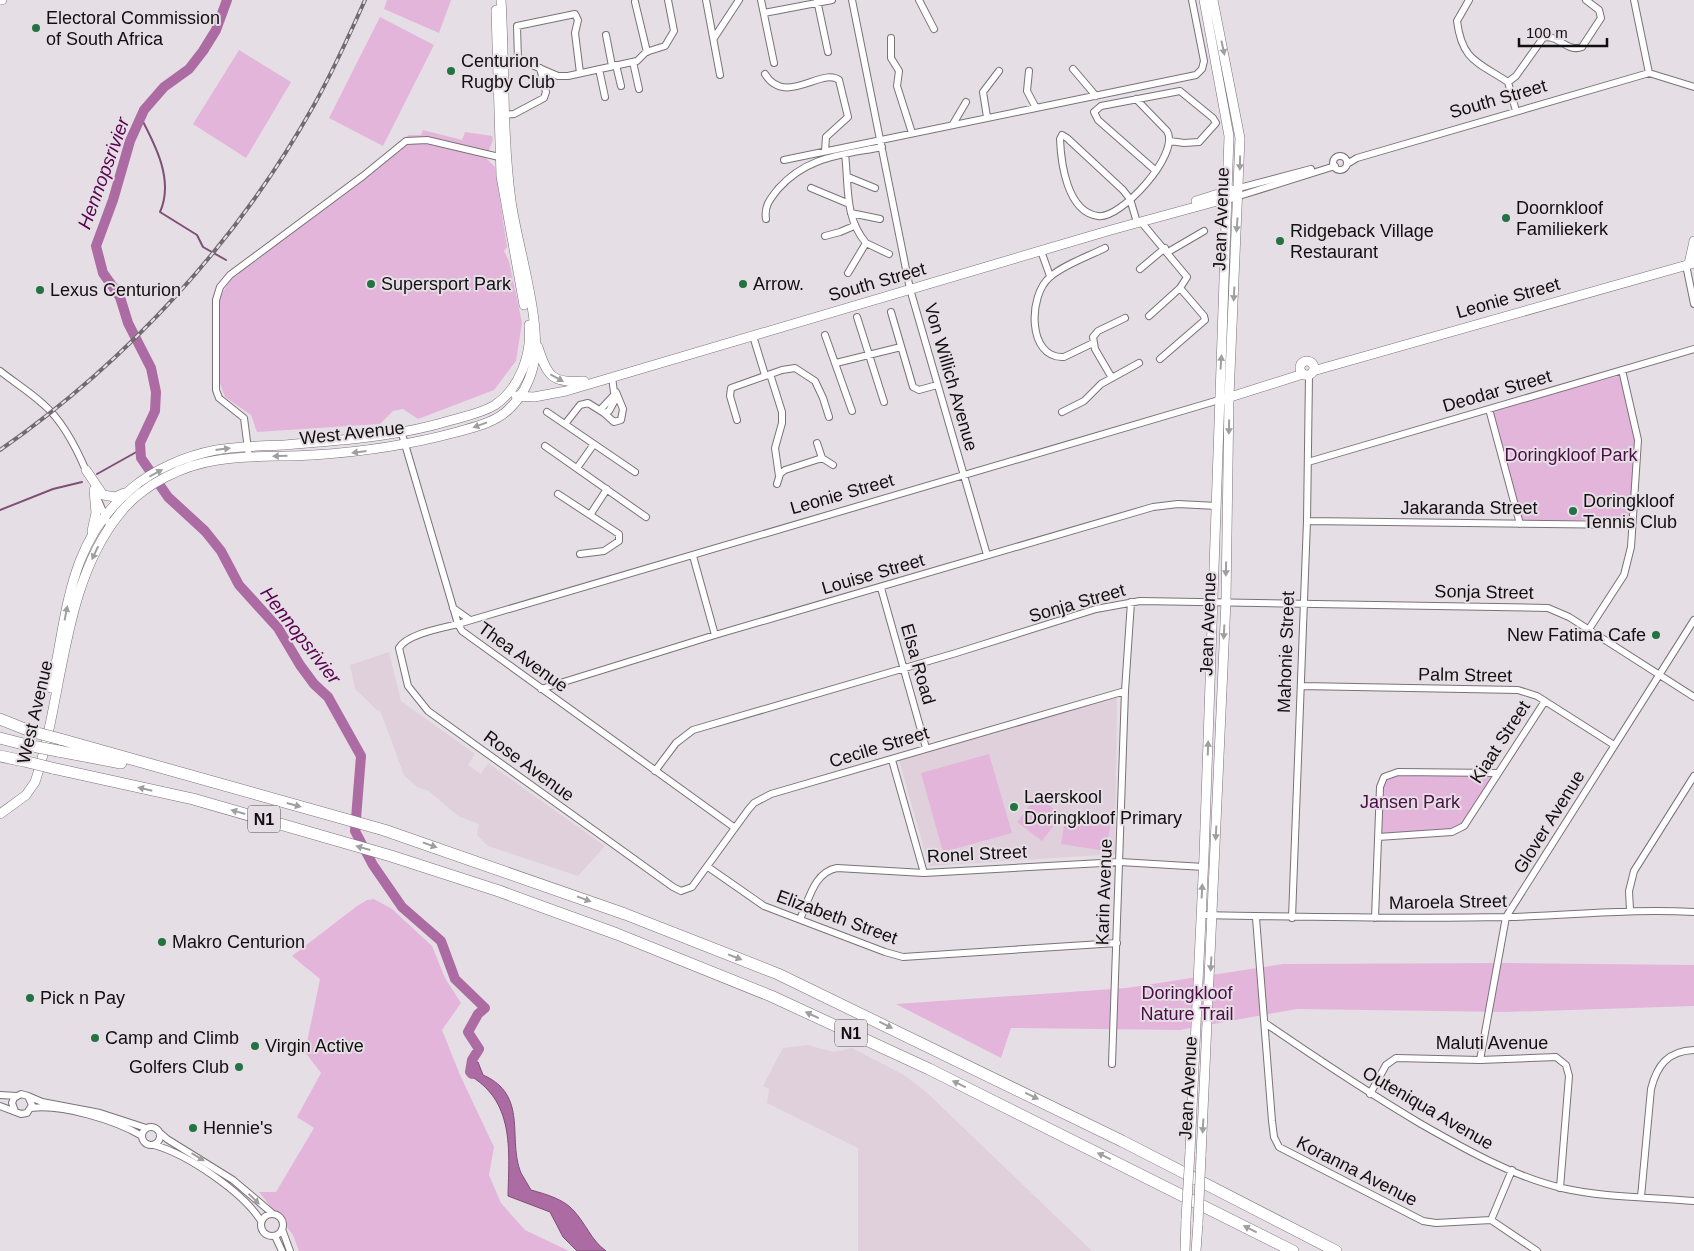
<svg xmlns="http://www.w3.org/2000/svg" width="1694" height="1251" font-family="Helvetica,sans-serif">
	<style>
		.built { fill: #dfd0dc }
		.green { fill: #e4b5db }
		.water { fill: #ad6ba3; stroke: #7e4f77 }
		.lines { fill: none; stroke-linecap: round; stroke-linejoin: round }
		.stream { stroke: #7e4f77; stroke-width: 2 }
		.river { stroke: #ad6ba3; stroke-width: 10 }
		.street-casing { stroke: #7a7278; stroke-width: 8 }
		.secondary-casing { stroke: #7a7278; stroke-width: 10 }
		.highway-casing { stroke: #7a7278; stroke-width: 12 }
		.street { stroke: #fff; stroke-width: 6 }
		.secondary { stroke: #fff; stroke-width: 9 }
		.highway { stroke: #fff; stroke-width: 11 }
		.rail-casing { stroke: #706b6f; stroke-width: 4 }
		.rail { stroke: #e6dee5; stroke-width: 2; stroke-dasharray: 5.5; stroke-linecap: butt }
		.secondary-bridge-casing { stroke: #7a7278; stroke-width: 10; stroke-linecap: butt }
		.highway-bridge-casing { stroke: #7a7278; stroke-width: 12; stroke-linecap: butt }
		.secondary-bridge { stroke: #fff; stroke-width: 9 }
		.highway-bridge { stroke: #fff; stroke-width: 11 }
		.oneway { fill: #a09fa0 }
		.poi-dot { fill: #237241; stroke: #e6dee5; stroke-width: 2 }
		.labels { text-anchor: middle; stroke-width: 4; stroke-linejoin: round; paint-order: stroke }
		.shield { fill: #e6dee5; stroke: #524d51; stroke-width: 1 }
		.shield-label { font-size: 16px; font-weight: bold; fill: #120f11 }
		.poi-label { font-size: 18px; fill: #120f11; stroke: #e6dee5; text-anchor: start }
		.street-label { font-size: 18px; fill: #120f11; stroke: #e6dee5 }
		.park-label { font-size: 18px; fill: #4b0e45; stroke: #e6dee5 }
		.water-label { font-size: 19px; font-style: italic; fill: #590252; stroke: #e6dee5 }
	</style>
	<rect width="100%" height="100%" fill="#e6dee5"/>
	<path class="built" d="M389,652L401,701L475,754L468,765L481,774L488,763L605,846L578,876L488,846L477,835L479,824L458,816L429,791L417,787L404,775L380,710L378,711L355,689L350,665Z
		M1117,697L1115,854L929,866L899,760Z
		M807,1045L834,1052L852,1048L904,1075L925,1091L1092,1251H858V1148L767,1103L769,1089L763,1086L783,1048Z"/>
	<path class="green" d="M387,0H451L439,33L384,9Z
		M380,17L434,45L383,146L329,118Z
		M239,50L291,82L246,158L193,124Z
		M423,130L462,140L465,132L492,136L493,140L486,158L495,167L507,247L504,251L509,261L522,323L516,361L494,390L418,419L403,409L393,411L380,424L257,432L251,415L225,397L219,381L220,297L230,280L239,274L234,268L361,174L401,140L409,135H421Z
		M1622,375L1637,440L1631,518L1523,522L1491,410Z
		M989,754L1012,833L943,852L921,773Z
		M1391,771L1397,770L1494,774L1462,826L1451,831L1379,835L1381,779Z
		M1037,796L1062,815L1042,841L1017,822Z
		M1066,813L1111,821L1106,851L1061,844Z
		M374,899L392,909L432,946L445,978L461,1003L442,1030L460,1075L494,1147L489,1175L501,1203L525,1230L569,1251H299L293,1235L259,1192H276L314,1128L297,1117L321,1073L305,1052L320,979L292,956L357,906L367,900Z
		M1510,963L1694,965V1006L1506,1012L1297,1009L1180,1030L1011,1028L1001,1058L896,1004L1126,988L1283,964Z"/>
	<path class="water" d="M469,1062H478L483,1075C529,1095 507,1139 521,1173C524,1179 528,1184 531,1190C545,1194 564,1199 574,1211C586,1224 591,1240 606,1251H577L563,1237L550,1212L508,1196C509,1149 515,1100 467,1074Z"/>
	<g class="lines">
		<path class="stream" d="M141,118C156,146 174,181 160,212L197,235L203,247L226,260
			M97,474L140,450
			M0,510L53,489L82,482"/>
		<path class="river" d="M227,0L216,30L203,51L189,69L164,87L144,110L130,141L113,200L96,246L103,273L120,297L128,323L151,368L156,392L155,411L140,443L141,458L168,497L205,531L221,551L239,585L278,628L300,665L314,684L328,697L361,756L355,831L373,865L402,907L441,941L455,979L485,1008L478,1014L468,1032L479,1049L472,1060L470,1072L472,1074"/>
		<defs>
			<path id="street" d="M706,0L720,75
				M761,0L774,63
				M817,0L828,52
				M852,0L910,289L987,555
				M919,0L934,29
				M1469,0L1457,21C1462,61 1478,62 1508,82L1516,111
				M1634,0L1649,73L1694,87
				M635,2L647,52
				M764,13L832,0
				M606,35L612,66
				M714,38L739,0
				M891,38V58L899,71L897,86L912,133
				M501,60L525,62L558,76H568L637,61L646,52L665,46L674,31L668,0
				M518,60L517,26L575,14L578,20L575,33L580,73
				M633,62L639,89
				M616,65L621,86
				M599,69L605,97
				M1073,69L1096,96
				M1029,71L1027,91L1036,108
				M765,74C785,107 822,67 839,80L848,117L826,137L825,151
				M1508,82L1516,76L1543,38C1557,33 1567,53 1582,47L1601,18L1599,10L1586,0
				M1136,99L1167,131C1181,154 1120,220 1098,216C1067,212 1061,163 1060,139L1062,135L1067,138L1123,190L1130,199L1136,219
				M502,115L514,114L544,98L546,92L540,68
				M987,117L983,92L999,71
				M953,124L966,102
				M845,154C849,186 844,217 866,243L848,273
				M1333 163a7 7 0 1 1 14 0a7 7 0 1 1-14 0Z
				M784,160L1196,75L1202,69L1204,61L1192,0
				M1347,164L1357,158L1649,73
				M1156,171L1098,120L1094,112L1101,106L1180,91L1213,118L1216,123L1199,142L1184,143L1170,141
				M848,177L875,188
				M811,188L847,203
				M1239,188L1311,169
				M1239,196L1335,166
				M851,213L880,219
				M766,219C764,206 770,199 778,189C807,156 842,155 882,147
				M1142,223L1187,277L1180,288L1149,316
				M825,236L840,232L854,226
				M866,243L889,254
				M1041,251L1050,276
				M1168,252L1204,231
				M1686,265L1694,304
				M1140,269L1165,248
				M891,312L913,387L919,390L937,385
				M857,317L884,402
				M825,335L852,411
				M753,336L765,375
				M1093,343L1064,357C1027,359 1028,295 1050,277C1063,265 1089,256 1105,248
				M1160,359L1205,320L1204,316L1180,288
				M836,363L901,347
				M0,371C14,382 30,392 43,404C63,421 77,449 87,473
				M770,374L782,412V423L775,448L779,476
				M1112,378L1095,349L1093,337L1098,331L1125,318
				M1489,409L1520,524
				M600,410L615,394
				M547,412L635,472
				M1062,412L1084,401L1101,384L1139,363
				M604,413L614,422L621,420L623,409L616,392
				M737,420L730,396L731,388L782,370L795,368L815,381L823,398L829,417
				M565,424L580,405L588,403L604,413L609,411L615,400L612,377
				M402,434L458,624L462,631L735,828
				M817,443L822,458
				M545,446L646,517
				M249,457L244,418L219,398L216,390V300L220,287L230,275L363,176L406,141L427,140L499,157
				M1308,462L1694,349
				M577,468L594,444
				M777,484L780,474L785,470L822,458L833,465
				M558,494L619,534V541L604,551L580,554
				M97,498L110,527
				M590,515L607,489
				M1307,521L1632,525
				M693,556L715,635
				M881,588L926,748
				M453,608L470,620
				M1589,629L1624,575L1631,547L1638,440L1622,370
				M1301,686L1518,690L1537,696L1614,745
				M541,689L715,635L1153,507L1178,504L1217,506
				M1125,691L771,794L754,803L748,810L692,887L681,891L673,887L428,711L408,686L399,648C407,634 442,628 458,624L1219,400
				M892,760L924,873
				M655,771L676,743L693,730L956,653L1096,609L1140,601L1548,608L1569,617L1694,697
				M1378,837L1452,832L1464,826L1545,701
				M708,867L764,906L885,952L903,957L1117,943
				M1630,910L1629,891L1634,871L1694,776
				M1201,915C1302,917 1403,919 1505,917C1568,916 1631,908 1694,912
				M1256,918L1272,1121L1274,1137L1279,1147L1423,1221L1436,1223L1491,1220L1537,1251
				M1292,918L1307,521L1309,375
				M1375,918L1380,787L1384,777L1398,772L1498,773
				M800,919C809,900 814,872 837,868L924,873L1120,862L1204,867
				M1265,1023C1316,1058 1367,1092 1421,1124C1463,1148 1514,1177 1562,1188C1605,1198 1651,1197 1694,1201
				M1480,1060L1506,917L1694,620
				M1112,1064L1125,691L1131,602
				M1370,1094L1386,1065L1396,1058L1480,1060L1556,1057L1566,1065L1569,1076L1560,1188
				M0,1095L17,1096
				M28,1096L42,1102L100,1113L146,1128
				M0,1106L21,1114L27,1113L32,1105L28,1096L21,1094L14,1098L12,1103L15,1111
				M31,1108C62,1104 115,1120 142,1136
				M142 1136a9 9 0 1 1 18 0a9 9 0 1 1-18 0Z
				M159,1132L167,1139L233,1180L272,1213
				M154,1145C187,1154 243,1192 261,1221
				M1641,1197L1651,1089C1657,1065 1668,1051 1694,1050
				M261 1225a11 11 0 1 1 22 0a11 11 0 1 1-22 0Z
				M1491,1220L1512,1170
				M282,1229L290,1251
				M275,1236L282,1251"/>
			<path id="secondary" d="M0,0H2
				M496,10L501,176L524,305
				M1196,201L1231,190
				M1689,264L1694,241
				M538,347C547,376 552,384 584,381
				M1300 368a7 7 0 1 1 14 0a7 7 0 1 1-14 0Z
				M1313,371L1694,263
				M516,396L534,397L566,391L1111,230L1232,197
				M1224,399L1303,374
				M86,470L103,495L115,497L124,493
				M92,531L96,513L94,490
				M51,688C68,613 67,543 131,489C154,469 186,456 216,450C238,446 262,446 284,445C341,440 397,437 452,420C466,416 482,413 495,405C520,388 532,354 529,325
				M0,814L26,795L35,782C64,696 61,584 121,512C144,484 183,465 218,460C249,455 282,457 313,455C362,452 409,445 457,432C474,427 494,423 508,410C520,399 529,383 533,367C544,328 517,245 511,201C502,134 505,67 501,0
				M1190,1151L1204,856L1229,136L1204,0
				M1201,1156L1226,601L1229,397L1240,138L1213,0
				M1185,1251L1186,1219
				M1196,1251L1198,1223"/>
			<path id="highway" d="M0,719L30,731
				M0,738L27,745
				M60,739L384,830L625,914L778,974L1122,1141L1336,1251
				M58,751L121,763
				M0,756L24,761
				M52,768L193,799L391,856L499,891L617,934L771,996L929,1069L1293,1251"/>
		</defs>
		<use href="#street" class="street-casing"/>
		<use href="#secondary" class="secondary-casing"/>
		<use href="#highway" class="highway-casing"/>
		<use href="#street" class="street"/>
		<use href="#secondary" class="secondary"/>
		<use href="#highway" class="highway"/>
		<defs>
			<path id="rail" d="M0,450C128,361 238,241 314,105C333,71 349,36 365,0"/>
		</defs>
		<use href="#rail" class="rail-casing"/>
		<use href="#rail" class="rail"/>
		<defs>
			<path id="secondary-bridge" d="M1186,1219L1190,1151
				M1198,1223L1201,1156"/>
			<path id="highway-bridge" d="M30,731L60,739
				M27,745L58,751
				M24,761L52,768"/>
		</defs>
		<use href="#secondary-bridge" class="secondary-bridge-casing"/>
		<use href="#highway-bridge" class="highway-bridge-casing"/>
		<use href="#secondary-bridge" class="secondary-bridge"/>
		<use href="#highway-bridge" class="highway-bridge"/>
	</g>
	<defs><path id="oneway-solid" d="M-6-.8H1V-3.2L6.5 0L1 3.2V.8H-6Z" transform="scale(1.25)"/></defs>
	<g class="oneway">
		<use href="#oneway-solid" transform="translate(1223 48) rotate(78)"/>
		<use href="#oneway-solid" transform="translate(1240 163) rotate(91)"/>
		<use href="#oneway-solid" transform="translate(1237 225) rotate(94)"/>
		<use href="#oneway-solid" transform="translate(1234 294) rotate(93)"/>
		<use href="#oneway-solid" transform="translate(1221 362) rotate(-86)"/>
		<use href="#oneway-solid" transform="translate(557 378) rotate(29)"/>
		<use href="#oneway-solid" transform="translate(480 425) rotate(160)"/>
		<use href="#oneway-solid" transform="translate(1229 427) rotate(91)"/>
		<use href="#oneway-solid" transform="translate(223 449) rotate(-7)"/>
		<use href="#oneway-solid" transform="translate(359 452) rotate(173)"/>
		<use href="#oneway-solid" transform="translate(280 456) rotate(178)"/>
		<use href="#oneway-solid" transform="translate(156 473) rotate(-28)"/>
		<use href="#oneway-solid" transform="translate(95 553) rotate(115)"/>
		<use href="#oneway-solid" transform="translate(1226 569) rotate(91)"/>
		<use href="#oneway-solid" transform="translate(66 613) rotate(-79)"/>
		<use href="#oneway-solid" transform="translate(1224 632) rotate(93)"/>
		<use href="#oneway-solid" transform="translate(1208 748) rotate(-88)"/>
		<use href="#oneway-solid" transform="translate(145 789) rotate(-167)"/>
		<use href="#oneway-solid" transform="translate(294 805) rotate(15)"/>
		<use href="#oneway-solid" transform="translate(238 812) rotate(-164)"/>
		<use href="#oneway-solid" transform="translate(1216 833) rotate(93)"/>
		<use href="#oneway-solid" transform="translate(430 845) rotate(19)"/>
		<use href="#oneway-solid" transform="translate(363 848) rotate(-164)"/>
		<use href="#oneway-solid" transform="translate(1202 891) rotate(-87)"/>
		<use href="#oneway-solid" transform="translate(584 899) rotate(20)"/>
		<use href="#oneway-solid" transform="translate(735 957) rotate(21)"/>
		<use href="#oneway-solid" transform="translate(1211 964) rotate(93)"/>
		<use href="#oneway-solid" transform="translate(812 1015) rotate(-155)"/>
		<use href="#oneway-solid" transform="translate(886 1025) rotate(26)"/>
		<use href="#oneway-solid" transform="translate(959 1084) rotate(-154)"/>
		<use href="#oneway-solid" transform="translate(1032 1096) rotate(26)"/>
		<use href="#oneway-solid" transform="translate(1203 1126) rotate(93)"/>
		<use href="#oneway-solid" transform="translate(1104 1156) rotate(-154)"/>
		<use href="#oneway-solid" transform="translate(198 1157) rotate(31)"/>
		<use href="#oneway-solid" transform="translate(254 1199) rotate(44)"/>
		<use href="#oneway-solid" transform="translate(1250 1229) rotate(-153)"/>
	</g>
	<g class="poi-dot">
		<circle cx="36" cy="28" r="5"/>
		<circle cx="451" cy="71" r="5"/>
		<circle cx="1506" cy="218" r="5"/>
		<circle cx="1280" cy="241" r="5"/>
		<circle cx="371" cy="284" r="5"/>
		<circle cx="743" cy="284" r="5"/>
		<circle cx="40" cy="290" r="5"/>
		<circle cx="1573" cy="511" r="5"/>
		<circle cx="1656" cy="635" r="5"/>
		<circle cx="1014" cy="807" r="5"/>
		<circle cx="162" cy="942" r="5"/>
		<circle cx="30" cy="998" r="5"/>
		<circle cx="95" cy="1038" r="5"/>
		<circle cx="255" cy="1046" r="5"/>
		<circle cx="239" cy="1067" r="5"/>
		<circle cx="193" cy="1128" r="5"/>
	</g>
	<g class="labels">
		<g class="shield">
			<rect x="248" y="805.5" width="32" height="27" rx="4"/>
			<rect x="835" y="1019.5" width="32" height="27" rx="4"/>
		</g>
		<g class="shield-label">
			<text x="264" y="825">N1</text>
			<text x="851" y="1039">N1</text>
		</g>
		<g class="poi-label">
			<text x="46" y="24">Electoral Commission<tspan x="46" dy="21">of South Africa</tspan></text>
			<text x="461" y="67">Centurion<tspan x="461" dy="21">Rugby Club</tspan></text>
			<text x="1516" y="214">Doornkloof<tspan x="1516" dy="21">Familiekerk</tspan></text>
			<text x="1290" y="237">Ridgeback Village<tspan x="1290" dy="21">Restaurant</tspan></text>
			<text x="381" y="290">Supersport Park</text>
			<text x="753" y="290">Arrow.</text>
			<text x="50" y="296">Lexus Centurion</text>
			<text x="1583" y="507">Doringkloof<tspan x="1583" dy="21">Tennis Club</tspan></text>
			<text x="1646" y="641" text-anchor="end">New Fatima Cafe</text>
			<text x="1024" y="803">Laerskool<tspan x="1024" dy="21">Doringkloof Primary</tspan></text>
			<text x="172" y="948">Makro Centurion</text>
			<text x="40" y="1004">Pick n Pay</text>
			<text x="105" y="1044">Camp and Climb</text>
			<text x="265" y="1052">Virgin Active</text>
			<text x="229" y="1073" text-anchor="end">Golfers Club</text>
			<text x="203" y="1134">Hennie's</text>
		</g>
		<g class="street-label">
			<text transform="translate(1498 99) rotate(-16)" y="6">South Street</text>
			<text transform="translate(1221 219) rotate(-88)" y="6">Jean Avenue</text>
			<text transform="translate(877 282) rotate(-16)" y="6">South Street</text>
			<text transform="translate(1508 298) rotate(-16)" y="6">Leonie Street</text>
			<text transform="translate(951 377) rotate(74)" y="6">Von Willich Avenue</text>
			<text transform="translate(1497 391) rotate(-16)" y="6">Deodar Street</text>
			<text transform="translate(352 433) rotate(-6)" y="6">West Avenue</text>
			<text transform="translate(842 494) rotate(-16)" y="6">Leonie Street</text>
			<text x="1469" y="514">Jakaranda Street</text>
			<text transform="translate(873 574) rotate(-16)" y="6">Louise Street</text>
			<text transform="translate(1484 592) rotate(1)" y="6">Sonja Street</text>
			<text transform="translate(1077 603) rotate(-16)" y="6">Sonja Street</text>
			<text transform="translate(1208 624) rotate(-88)" y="6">Jean Avenue</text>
			<text transform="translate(1286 652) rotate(-88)" y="6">Mahonie Street</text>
			<text transform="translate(523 657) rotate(36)" y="6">Thea Avenue</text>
			<text transform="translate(918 664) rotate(74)" y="6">Elsa Road</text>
			<text transform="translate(1465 675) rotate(1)" y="6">Palm Street</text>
			<text transform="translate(35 712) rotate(-77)" y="6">West Avenue</text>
			<text transform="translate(1500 742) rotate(-57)" y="6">Kiaat Street</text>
			<text transform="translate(879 747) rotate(-17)" y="6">Cecile Street</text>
			<text transform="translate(529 766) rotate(36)" y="6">Rose Avenue</text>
			<text transform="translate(1549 822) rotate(-58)" y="6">Glover Avenue</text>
			<text transform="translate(977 854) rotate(-3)" y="6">Ronel Street</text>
			<text transform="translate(1104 892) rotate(-88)" y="6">Karin Avenue</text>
			<text transform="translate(1448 902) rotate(-1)" y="6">Maroela Street</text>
			<text transform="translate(837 917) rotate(20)" y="6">Elizabeth Street</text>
			<text x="1492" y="1049">Maluti Avenue</text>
			<text transform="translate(1188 1088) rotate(-87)" y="6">Jean Avenue</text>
			<text transform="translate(1428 1108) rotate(30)" y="6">Outeniqua Avenue</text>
			<text transform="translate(1357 1171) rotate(27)" y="6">Koranna Avenue</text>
		</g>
		<g class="park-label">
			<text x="1571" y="461">Doringkloof Park</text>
			<text x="1410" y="808">Jansen Park</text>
			<text x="1187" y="999">Doringkloof<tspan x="1187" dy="21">Nature Trail</tspan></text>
		</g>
		<g class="water-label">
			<text transform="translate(103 173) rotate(-70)" y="7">Hennopsrivier</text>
			<text transform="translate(301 635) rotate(52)" y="7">Hennopsrivier</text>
		</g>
	</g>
	<path d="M1519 38v8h88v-8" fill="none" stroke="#120f11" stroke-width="2.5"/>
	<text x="1526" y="38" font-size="15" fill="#120f11" stroke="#e6dee5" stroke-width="4" paint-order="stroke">100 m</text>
</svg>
